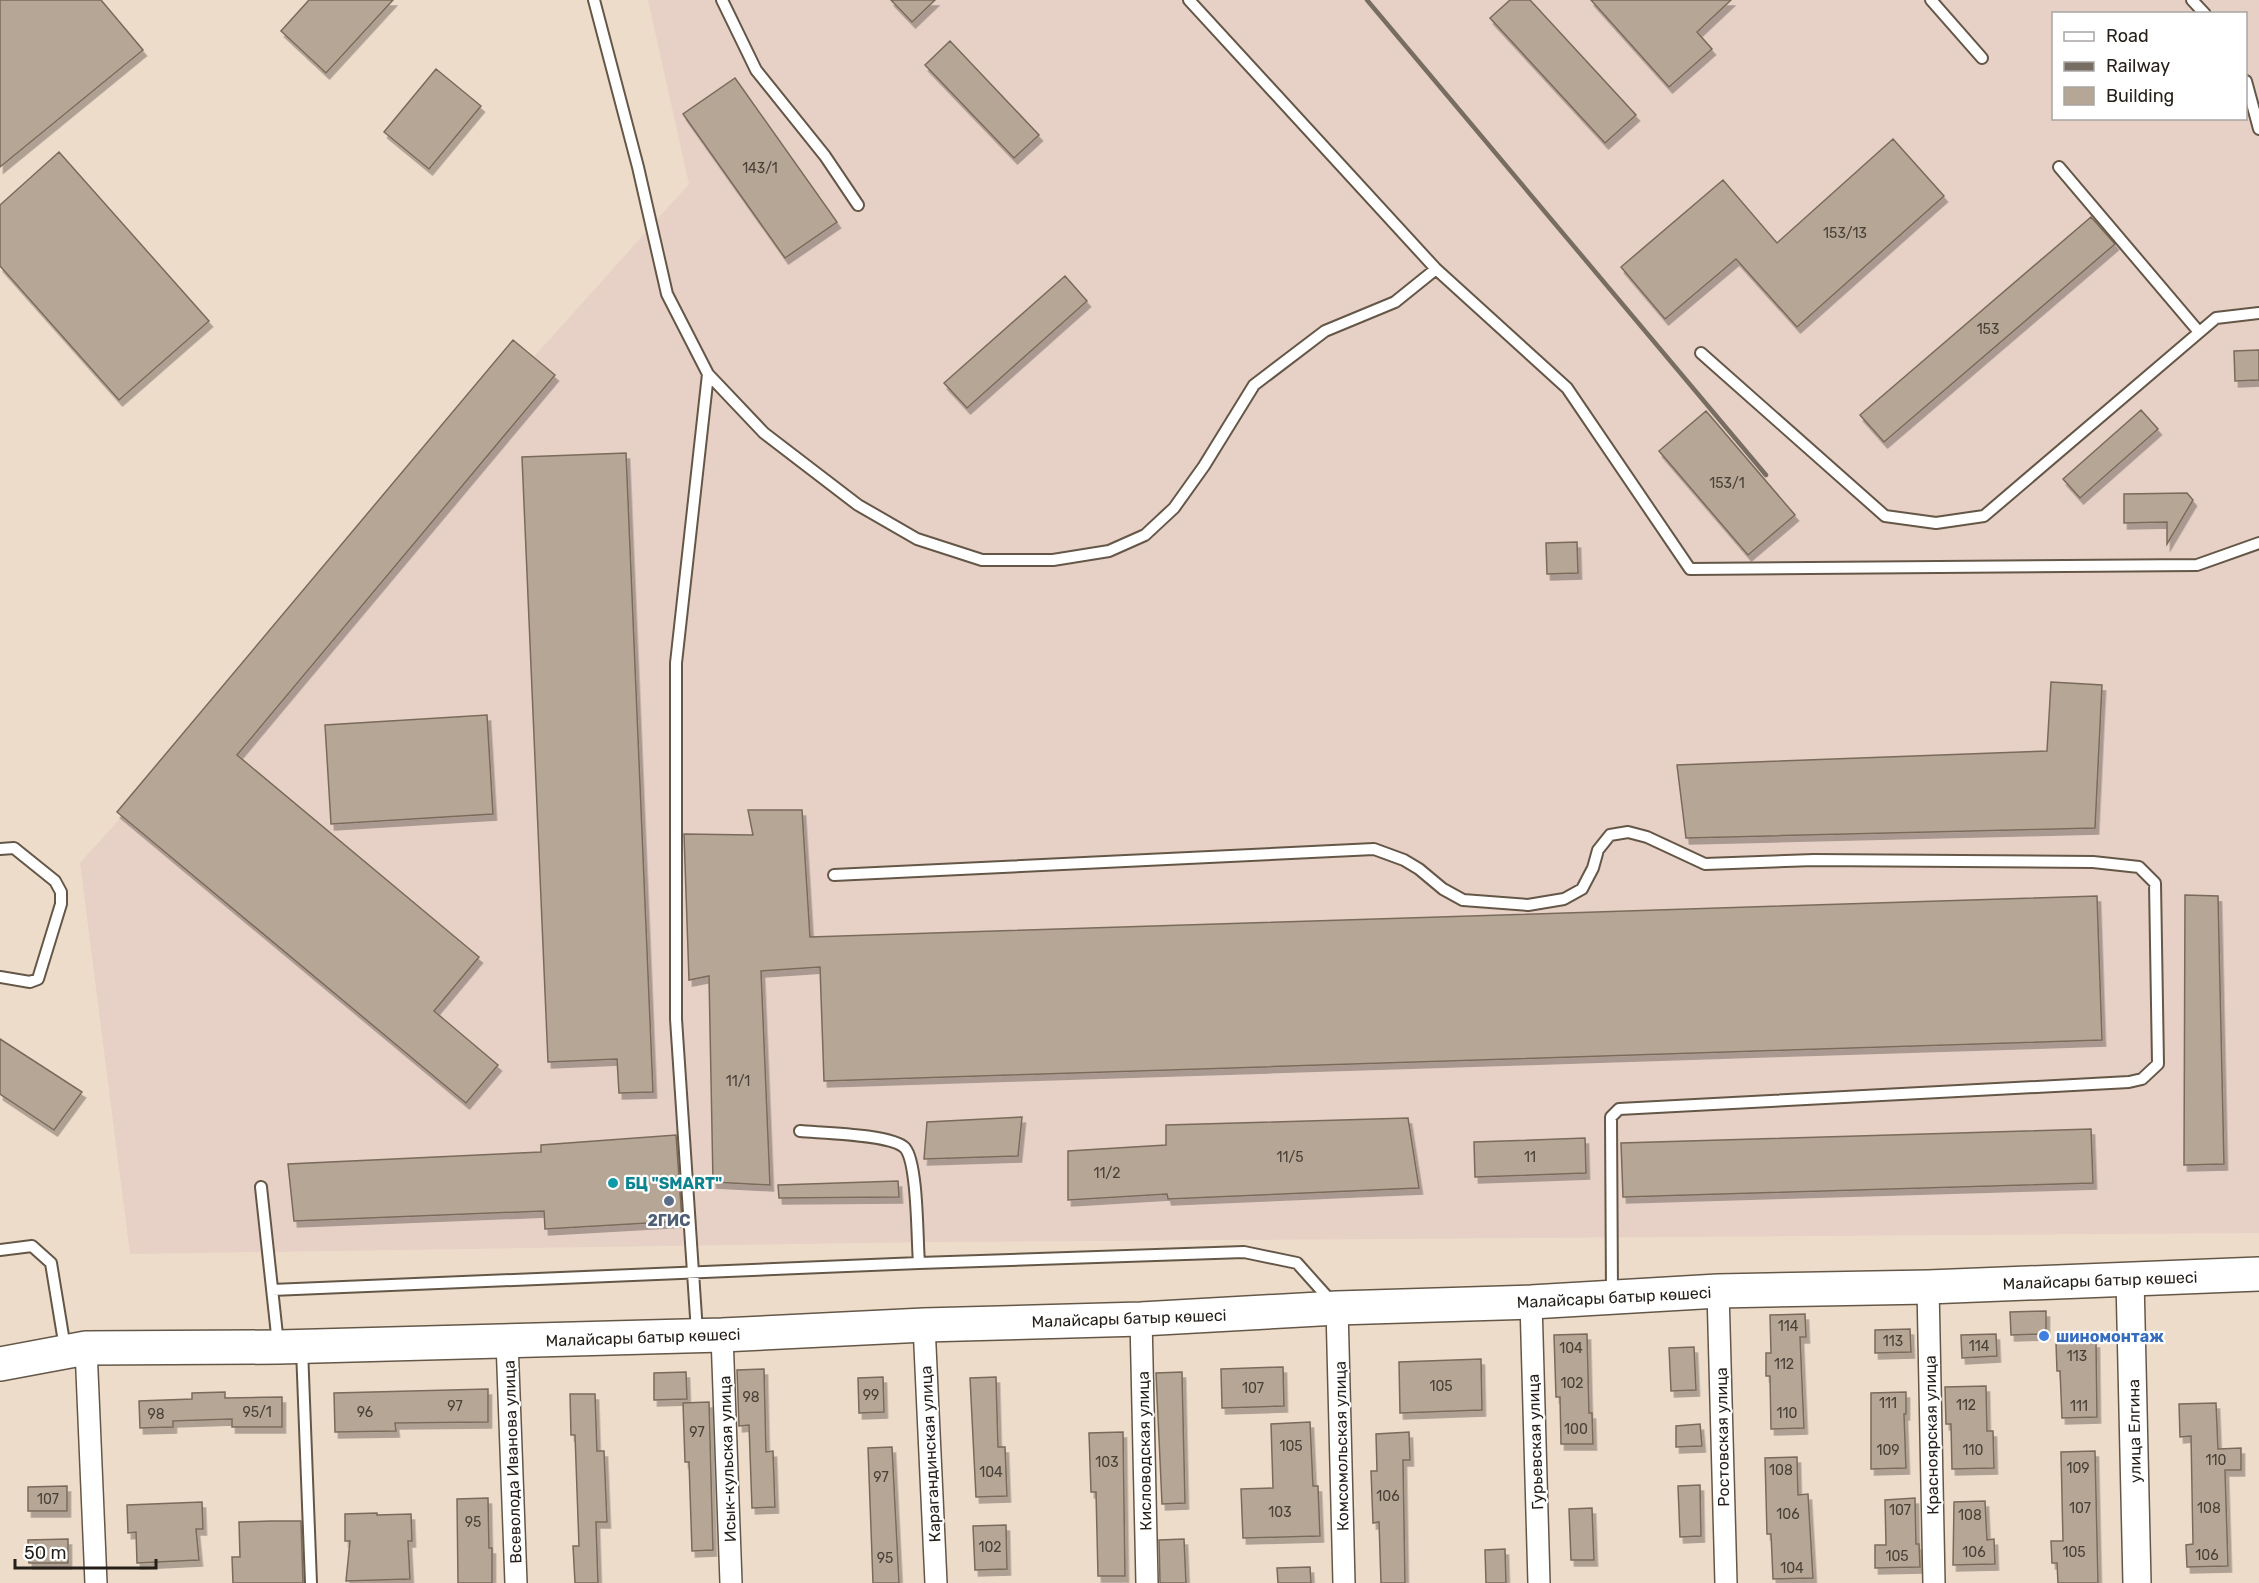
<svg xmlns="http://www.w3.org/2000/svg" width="2259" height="1583" font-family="Rubik,sans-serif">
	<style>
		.industrial { fill: #e7d0c5; fill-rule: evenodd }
		.building { fill: #b6a695; stroke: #7a6b5b; stroke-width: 1.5; filter: url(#shadow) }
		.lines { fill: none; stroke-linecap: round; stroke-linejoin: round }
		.service-casing { stroke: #655747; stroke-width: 14 }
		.minor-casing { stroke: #655747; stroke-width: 24 }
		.tertiary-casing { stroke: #655747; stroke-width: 30 }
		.primary-casing { stroke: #655747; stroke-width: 36 }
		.service { stroke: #fff; stroke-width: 10 }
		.minor { stroke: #fff; stroke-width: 21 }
		.tertiary { stroke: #fff; stroke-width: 27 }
		.primary { stroke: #fff; stroke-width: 33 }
		.rail { stroke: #786d62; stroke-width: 4.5 }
		.culture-dot { fill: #0f9aa8; stroke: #fff; stroke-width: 2 }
		.service-dot { fill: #5c6f8a; stroke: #fff; stroke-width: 2 }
		.shop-dot { fill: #3f7fe0; stroke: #fff; stroke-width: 2 }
		.labels { text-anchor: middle; stroke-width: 4.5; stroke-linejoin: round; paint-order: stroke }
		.number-label { font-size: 14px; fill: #494138 }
		.culture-label { font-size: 16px; font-weight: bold; fill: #0d838f; stroke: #fff; text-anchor: start }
		.service-label { font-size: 16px; font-weight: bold; fill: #4e5e75; stroke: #fff }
		.street-label { font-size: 16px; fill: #251f19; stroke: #fff }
		.shop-label { font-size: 16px; font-weight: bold; fill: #366cbe; stroke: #fff; text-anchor: start }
	</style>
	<defs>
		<filter id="shadow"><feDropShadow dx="3.5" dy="6" stdDeviation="0" flood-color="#0004"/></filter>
	</defs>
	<rect width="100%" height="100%" fill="#eddcca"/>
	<path class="industrial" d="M648,0H2259V1233L928,1242L130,1254L80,863L689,184ZM2054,14H2246V118H2054Z"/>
	<path class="building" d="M0,0H101L143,50L0,167Z
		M309,0H393L326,73L281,31Z
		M891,0H935L912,22Z
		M1510,0H1530L1636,115L1605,143L1490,18Z
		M1591,0H1731L1697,32L1712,49L1669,87Z
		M950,41L1039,135L1014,158L925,65Z
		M436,69L481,106L429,169L384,132Z
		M735,78L837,222L785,258L683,114Z
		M1893,139L1944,196L1797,327L1736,259L1665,319L1621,267L1723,180L1777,243Z
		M59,152L209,321L119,400L0,266V205Z
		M2091,217L2115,244L1884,442L1860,415Z
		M1065,276L1087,301L967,408L944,383Z
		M513,340L555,375L237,755L479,957L434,1011L498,1065L466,1103L117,812Z
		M2259,350V380L2235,381L2234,351Z
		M2141,410L2158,429L2080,498L2063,479Z
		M1706,411L1795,515L1748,555L1659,451Z
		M626,453L653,1092L619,1093L617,1059L548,1062L522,457Z
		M2187,493L2193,500L2167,544V522L2124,523V494Z
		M1577,542L1578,573L1547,574L1546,543Z
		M2051,682L2102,685L2095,828L1686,838L1677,765L2047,751Z
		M487,715L493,814L331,824L325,725Z
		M748,810H802L810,937L2097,896L2102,1040L824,1081L820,967L761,971L770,1185L713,1182L709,976L689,980L684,834L753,835Z
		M2185,895L2218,896L2224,1164L2184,1165Z
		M0,1039L82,1092L54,1130L0,1094Z
		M1022,1117L1018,1156L924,1159L927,1122Z
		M1408,1118L1419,1188L1168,1199L1167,1194L1068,1200V1151L1166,1145V1125Z
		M2091,1129L2093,1183L1623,1197L1621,1143Z
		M676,1135L682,1221L545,1229L544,1211L294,1221L288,1164L541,1152V1145Z
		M1585,1138L1586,1173L1475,1177L1474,1142Z
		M898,1181L899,1197L779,1198L778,1185Z
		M2046,1311V1334L2011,1335L2010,1312Z
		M1805,1314L1806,1337H1800L1804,1428L1771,1429L1770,1376H1766V1353H1771L1770,1315Z
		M1910,1329L1911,1352L1875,1353V1330Z
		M1587,1334L1589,1413H1592L1593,1444H1561L1560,1397H1556L1554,1335Z
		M1996,1334L1997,1356L1962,1358L1961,1335Z
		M2096,1342L2097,1417L2062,1418L2060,1371H2057L2056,1343Z
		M1694,1347L1696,1390L1671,1391L1669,1348Z
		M1481,1359L1482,1410L1400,1413L1399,1362Z
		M1283,1367L1284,1406L1222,1408L1221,1369Z
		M764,1369L766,1452L773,1451L775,1507L752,1508L749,1425L739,1426L737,1370Z
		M686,1372L687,1399L654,1400V1373Z
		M1182,1372L1185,1503L1162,1504L1156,1373Z
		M883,1377L884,1412L859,1413L858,1378Z
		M996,1377L998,1447H1005L1007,1496L976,1497L970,1378Z
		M1986,1386L1987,1431H1993L1994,1468L1952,1469L1951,1424H1946L1945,1387Z
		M488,1389V1422L395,1423L396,1431L335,1432L334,1393Z
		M225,1392V1398L282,1397V1427H232V1419L173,1421V1427L140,1428L139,1401L192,1399V1393Z
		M1906,1392V1414H1904L1906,1468L1871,1469V1393Z
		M570,1394H595L597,1451H604L607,1522H596L598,1583H575L573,1546H579L575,1435H571Z
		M709,1402L713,1550L692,1551L689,1462H685L683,1403Z
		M2216,1403L2218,1449L2241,1448V1470H2225L2228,1566L2187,1567L2186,1545L2193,1544L2191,1436L2180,1437L2179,1404Z
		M1310,1422L1313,1486H1318L1320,1536L1243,1538L1241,1489L1273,1488L1271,1424Z
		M1700,1424L1702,1446L1676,1447V1426Z
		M1123,1432L1125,1576H1098L1096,1492H1091L1089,1433Z
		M1409,1432L1410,1460H1403L1405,1583H1381L1379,1522L1373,1523L1371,1471H1377L1376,1434Z
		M892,1447L899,1583H873L868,1448Z
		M2095,1451L2098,1583H2058L2057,1563H2052L2051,1541H2063L2061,1452Z
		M1797,1457L1798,1495L1808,1494L1813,1578L1773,1579L1771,1534H1767L1765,1458Z
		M1700,1485L1701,1536L1680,1537L1678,1486Z
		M67,1486V1511H28V1487Z
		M488,1498L489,1548H492V1583H458L457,1499Z
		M1915,1498L1916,1544H1919L1920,1567L1875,1568V1545H1886L1885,1500Z
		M1985,1501L1987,1540L1994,1539L1995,1564L1953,1565L1954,1502Z
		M202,1502L203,1529H196L199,1560L137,1563L136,1532L128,1533L127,1505Z
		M1592,1508L1594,1560H1571L1569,1509Z
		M377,1513V1515L411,1514L412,1541H408L410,1579L346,1581L350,1541H345V1514Z
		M271,1521H301L303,1583H233L232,1557H240L239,1522Z
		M1006,1525L1007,1569L975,1570L973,1526Z
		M68,1539V1563H29L28,1540Z
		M1184,1539L1186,1583H1160L1159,1540Z
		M1505,1549L1506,1583H1486L1485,1550Z
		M1310,1567L1311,1583H1278L1277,1568Z"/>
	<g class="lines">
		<defs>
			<path id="service" d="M594,0L638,167L667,294L708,374L764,433L858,505L917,539L982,560H1053L1109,551L1145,535L1174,508L1204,466L1254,385L1325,331L1395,302L1436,269
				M722,0L756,70L825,156L858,205
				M1189,0L1436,269L1567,388L1690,569L2197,565L2259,543
				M1931,0L1982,58
				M2192,0L2205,14
				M2246,81L2259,129
				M2059,167L2199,332
				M1701,353L1885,516L1936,523L1984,516L2216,318L2259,313
				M0,849L14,848L55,881L61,892V904L38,979L30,982L0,977
				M834,875L1374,849L1404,860L1419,869L1443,889L1463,900L1528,905L1564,899L1582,889L1593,868L1598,850L1610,835L1628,832L1647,837L1705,864L1814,860L2093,862L2139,867L2155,883L2158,1064L2142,1079L2129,1082L1619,1109L1611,1117L1612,1294
				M800,1131C821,1133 892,1134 905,1148C918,1163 917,1241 919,1263L1244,1252L1297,1263L1331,1301
				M261,1187L278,1344
				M0,1250L32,1246L51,1263L65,1348
				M272,1290L919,1263
				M697,1332L676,1019V663L708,374
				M302,1349L311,1583"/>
			<path id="minor" d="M1928,1287L1934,1583
				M1718,1291L1726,1583
				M1531,1302L1539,1583
				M1337,1308L1344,1583
				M1141,1319L1147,1583
				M924,1325L936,1583
				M722,1335L731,1583
				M507,1341L516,1583
				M86,1348L96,1583"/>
			<path id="tertiary" d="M2130,1279L2137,1583"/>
			<path id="primary" d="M0,1364L86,1348L279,1347L722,1335L924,1325L1141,1319L1337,1308L1531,1302L1718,1291L1928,1287L2259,1274"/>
		</defs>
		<use href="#service" class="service-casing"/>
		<use href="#minor" class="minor-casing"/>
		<use href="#tertiary" class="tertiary-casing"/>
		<use href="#primary" class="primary-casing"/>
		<use href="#service" class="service"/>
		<use href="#minor" class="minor"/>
		<use href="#tertiary" class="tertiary"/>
		<use href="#primary" class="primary"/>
		<path class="rail" d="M1367,0L1766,475"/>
	</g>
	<circle class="culture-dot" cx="613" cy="1183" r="6"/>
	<circle class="service-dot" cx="669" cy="1201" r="6"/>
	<circle class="shop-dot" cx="2044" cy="1336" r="6"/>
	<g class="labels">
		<g class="number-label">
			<text x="760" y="173">143/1</text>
			<text x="1845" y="238">153/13</text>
			<text x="1988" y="334">153</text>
			<text x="1727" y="488">153/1</text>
			<text x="738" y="1086">11/1</text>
			<text x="1290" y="1162">11/5</text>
			<text x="1530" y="1162">11</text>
			<text x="1107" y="1178">11/2</text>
			<text x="1788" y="1331">114</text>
			<text x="1893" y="1346">113</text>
			<text x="1979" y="1351">114</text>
			<text x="1571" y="1353">104</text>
			<text x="2077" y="1361">113</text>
			<text x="1784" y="1369">112</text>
			<text x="1572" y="1388">102</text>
			<text x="1441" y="1391">105</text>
			<text x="1253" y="1393">107</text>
			<text x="871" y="1400">99</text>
			<text x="751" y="1402">98</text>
			<text x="1888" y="1408">111</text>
			<text x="1966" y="1410">112</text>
			<text x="455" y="1411">97</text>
			<text x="2079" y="1411">111</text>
			<text x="257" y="1417">95/1</text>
			<text x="365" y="1417">96</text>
			<text x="1787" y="1418">110</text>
			<text x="156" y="1419">98</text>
			<text x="1576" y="1434">100</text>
			<text x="697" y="1437">97</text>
			<text x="1291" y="1451">105</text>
			<text x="1888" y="1455">109</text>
			<text x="1973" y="1455">110</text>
			<text x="2216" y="1465">110</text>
			<text x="1107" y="1467">103</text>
			<text x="2078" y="1473">109</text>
			<text x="1781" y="1475">108</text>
			<text x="991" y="1477">104</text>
			<text x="881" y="1482">97</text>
			<text x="1388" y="1501">106</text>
			<text x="48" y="1504">107</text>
			<text x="2080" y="1513">107</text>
			<text x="2209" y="1513">108</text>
			<text x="1900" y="1515">107</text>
			<text x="1280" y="1517">103</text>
			<text x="1788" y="1519">106</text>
			<text x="1970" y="1520">108</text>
			<text x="473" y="1527">95</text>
			<text x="990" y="1552">102</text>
			<text x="1974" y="1557">106</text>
			<text x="2074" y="1557">105</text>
			<text x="2207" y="1560">106</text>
			<text x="1897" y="1561">105</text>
			<text x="885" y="1563">95</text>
			<text x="1792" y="1573">104</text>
		</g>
		<g class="culture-label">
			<text x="625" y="1189">БЦ "SMART"</text>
		</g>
		<g class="service-label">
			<text x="669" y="1226">2ГИС</text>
		</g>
		<g class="street-label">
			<text transform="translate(2100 1280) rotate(-2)" y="6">Малайсары батыр көшесі</text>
			<text transform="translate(1614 1297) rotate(-3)" y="6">Малайсары батыр көшесі</text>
			<text transform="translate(1129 1318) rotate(-2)" y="6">Малайсары батыр көшесі</text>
			<text transform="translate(643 1337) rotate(-2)" y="6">Малайсары батыр көшесі</text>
			<text transform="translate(2134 1431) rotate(-91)" y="6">улица Елгина</text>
			<text transform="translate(1931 1435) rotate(-91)" y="6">Красноярская улица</text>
			<text transform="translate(1722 1437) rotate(-91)" y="6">Ростовская улица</text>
			<text transform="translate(1535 1442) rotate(-92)" y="6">Гурьевская улица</text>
			<text transform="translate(1341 1446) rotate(-91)" y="6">Комсомольская улица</text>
			<text transform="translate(1144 1451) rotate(-91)" y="6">Кисловодская улица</text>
			<text transform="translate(930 1454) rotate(-93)" y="6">Карагандинская улица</text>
			<text transform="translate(727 1459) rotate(-92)" y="6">Исык-кульская улица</text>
			<text transform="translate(512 1462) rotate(-92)" y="6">Всеволода Иванова улица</text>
		</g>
		<g class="shop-label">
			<text x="2056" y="1342">шиномонтаж</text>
		</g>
	</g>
	<rect x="2052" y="12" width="195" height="108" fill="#ffffff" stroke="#a8a5a3" stroke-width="1.5"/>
	<rect x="2064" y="32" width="30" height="9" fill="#ffffff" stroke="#a8a5a3" stroke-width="1.5"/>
	<text x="2106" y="42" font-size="18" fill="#251f19">Road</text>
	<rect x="2064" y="62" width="30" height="9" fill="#786d62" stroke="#a8a5a3" stroke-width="1.5"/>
	<text x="2106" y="72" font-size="18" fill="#251f19">Railway</text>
	<rect x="2064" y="87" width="30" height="18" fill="#b6a695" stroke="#a8a5a3" stroke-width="1.5"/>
	<text x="2106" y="102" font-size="18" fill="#251f19">Building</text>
	<path d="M15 1559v9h141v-9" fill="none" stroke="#251f19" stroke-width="3"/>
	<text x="24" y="1559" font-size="18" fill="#251f19" stroke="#ffffff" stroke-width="4.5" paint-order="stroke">50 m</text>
</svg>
